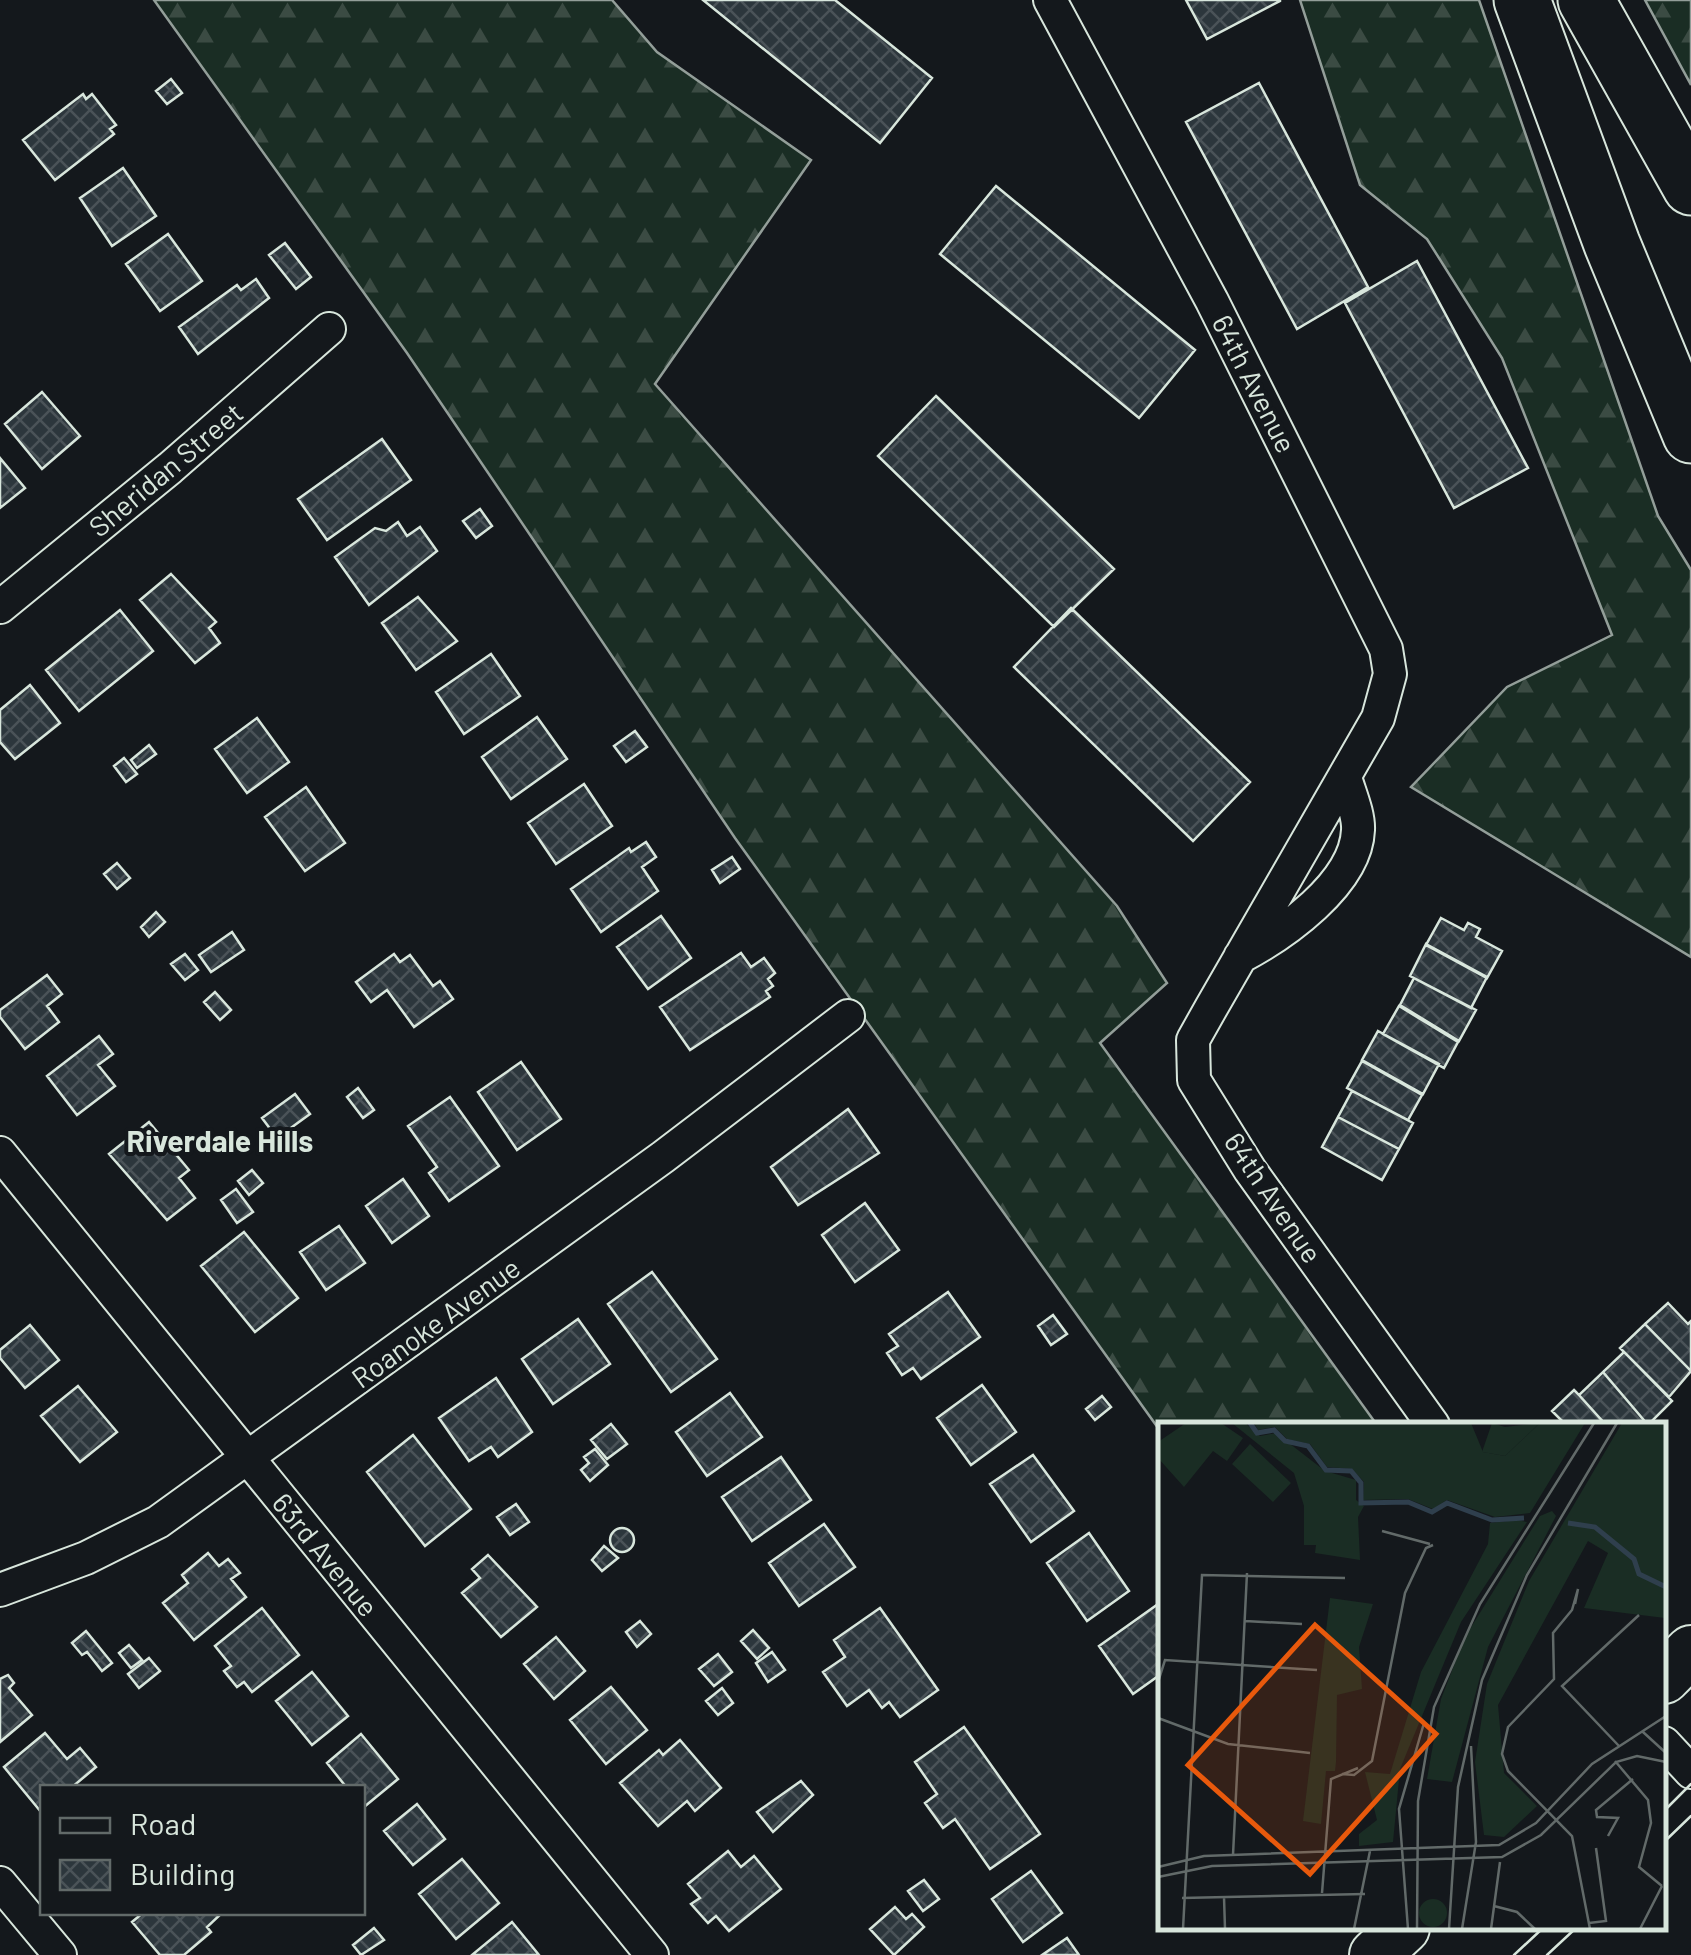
<svg xmlns="http://www.w3.org/2000/svg" width="1691" height="1955" font-family="Barlow,sans-serif">
	<style>
		.forest { fill: url(#forest-firs); stroke: #939e99; stroke-width: 2.5 }
		.building { fill: url(#building-cross-hatch); stroke: #d8e6dc; stroke-width: 2.5 }
		.lines { fill: none; stroke-linecap: round; stroke-linejoin: round }
		.minor-casing { stroke: #d8e6dc; stroke-width: 36 }
		.primary-casing { stroke: #d8e6dc; stroke-width: 54 }
		.motorway-casing { stroke: #d8e6dc; stroke-width: 59 }
		.minor { stroke: #14181c; stroke-width: 32 }
		.primary { stroke: #14181c; stroke-width: 50 }
		.motorway { stroke: #14181c; stroke-width: 55 }
		.tram { stroke: #d8e6dc; stroke-width: 2.5 }
		.labels { text-anchor: middle; stroke-width: 8; stroke-linejoin: round; paint-order: stroke }
		.street-label { font-size: 28px; fill: #d8e6dc; stroke: #14181c }
		.neighbourhood-label { font-size: 30px; font-weight: bold; fill: #d8e6dc; stroke: #14181c }
		.inset-river { fill: none; stroke: #2f3f4d; stroke-width: 5 }
		.inset-road { fill: none; stroke: #626a69; stroke-width: 2.5 }
		.view { fill: #e8590c; fill-opacity: 0.15; stroke: #e8590c; stroke-width: 5 }
		.inset-edge { fill: none; stroke: #d8e6dc; stroke-width: 5 }
	</style>
	<defs>
		<pattern id="forest-firs" width="22" height="20" patternUnits="userSpaceOnUse" patternTransform="scale(2.5)"><rect width="22" height="20" fill="#1a2d24"/><path d="M5 1l3.5 6h-7zM16 11l3.5 6h-7z" fill="#3b4b43"/></pattern>
		<pattern id="building-cross-hatch" width="8" height="8" patternUnits="userSpaceOnUse" patternTransform="scale(2.5)"><rect width="8" height="8" fill="#2c363c"/><path d="M0 0l8 8M0 8l8-8" fill="none" stroke="#4a5358"/></pattern>
	</defs>
	<rect width="100%" height="100%" fill="#14181c"/>
	<path class="forest" d="M154,0H612L657,52L811,160L655,384L1117,906L1167,983L1100,1043L1377,1425H1161V1432L735,838L407,353Z
		M1300,0H1479L1658,516L1691,570V957L1411,787L1507,687L1612,635L1502,358L1427,239L1360,185Z
		M1645,0H1691V85Z"/>
	<path class="building" d="M703,0H835L932,78L880,143Z
		M1186,0H1280V1L1207,39Z
		M171,79L182,93L167,104L156,91Z
		M1259,83L1368,287L1297,329L1186,122Z
		M83,94L86,99L92,94L116,125L110,129L114,134L55,180L23,140Z
		M123,168L156,216L112,246L80,198Z
		M996,186L1195,350L1139,418L940,254Z
		M168,234L202,281L160,311L126,264Z
		M285,243L311,277L296,289L269,255Z
		M1417,261L1528,468L1454,508L1345,303Z
		M256,279L269,298L198,354L179,327L237,285L241,290Z
		M42,392L80,436L42,469L5,424Z
		M936,396L1114,569L1054,627L878,456Z
		M382,439L411,480L327,540L298,499Z
		M0,458L25,488L0,508Z
		M480,509L492,526L476,538L463,521Z
		M398,522L407,536L420,527L437,551L369,605L335,557L375,528L386,531Z
		M171,574L216,622L209,628L220,643L195,663L140,600Z
		M418,597L457,641L416,670L382,623Z
		M1071,608L1250,782L1193,841L1014,667Z
		M120,610L153,651L79,711L46,670Z
		M491,654L520,696L464,734L436,692Z
		M30,685L60,723L15,759L0,742V710Z
		M537,717L567,759L511,799L482,757Z
		M257,718L289,762L247,793L215,749Z
		M635,731L647,747L626,762L614,746Z
		M149,745L156,754L137,768L131,760Z
		M124,758L137,774L126,782L114,766Z
		M584,784L612,826L556,864L528,823Z
		M306,787L345,843L305,871L265,817Z
		M646,842L656,857L642,867L658,891L601,932L571,889L629,848L631,852Z
		M732,857L740,869L720,883L712,870Z
		M117,863L130,878L117,889L104,874Z
		M156,912L165,922L149,937L141,927Z
		M661,916L691,958L648,989L617,947Z
		M1441,918L1464,930L1468,923L1480,929L1476,937L1502,951L1487,978L1426,945Z
		M232,932L244,950L211,972L199,955Z
		M1426,944L1487,977L1471,1008L1410,976Z
		M741,953L751,967L764,958L775,973L768,979L773,986L766,991L770,997L690,1050L660,1007Z
		M185,954L198,970L185,980L171,964Z
		M394,954L400,962L410,955L433,986L440,981L453,999L414,1027L387,990L371,1002L356,982Z
		M47,975L62,994L47,1006L59,1022L25,1049L0,1017V1010Z
		M1414,978L1476,1010L1459,1041L1400,1005Z
		M215,992L231,1010L220,1020L204,1002Z
		M1399,1006L1458,1042L1444,1068L1383,1034Z
		M1378,1031L1439,1064L1423,1094L1362,1060Z
		M99,1036L113,1054L98,1065L115,1086L77,1115L47,1076Z
		M1362,1061L1422,1095L1408,1120L1347,1088Z
		M521,1062L561,1119L517,1150L478,1092Z
		M358,1088L374,1110L363,1118L347,1097Z
		M1352,1091L1413,1123L1399,1149L1338,1117Z
		M295,1094L310,1114L277,1138L262,1118Z
		M450,1097L499,1166L449,1201L429,1173L437,1167L408,1126Z
		M848,1109L879,1153L798,1205L771,1167Z
		M1338,1117L1399,1149L1382,1180L1322,1147Z
		M149,1122L189,1170L179,1178L195,1198L167,1220L109,1154Z
		M252,1170L263,1183L249,1195L238,1181Z
		M403,1179L429,1216L392,1243L366,1206Z
		M236,1189L253,1212L237,1223L221,1200Z
		M865,1203L899,1250L855,1282L822,1235Z
		M339,1226L365,1263L326,1290L300,1252Z
		M244,1232L298,1298L255,1332L201,1266Z
		M652,1272L717,1359L671,1392L608,1304Z
		M948,1292L980,1337L921,1379L913,1368L902,1375L887,1353L898,1346L889,1334Z
		M1668,1303L1688,1324L1691,1321V1371L1645,1324Z
		M1053,1315L1067,1334L1051,1345L1038,1326Z
		M578,1319L610,1364L553,1404L522,1359Z
		M1645,1324L1691,1371L1669,1397L1620,1348Z
		M30,1325L59,1360L25,1388L0,1358V1350Z
		M1624,1352L1672,1401L1648,1425L1603,1372Z
		M1603,1372L1648,1425H1606L1579,1395Z
		M496,1378L532,1432L498,1457L491,1447L469,1461L439,1418Z
		M982,1385L1016,1432L971,1465L937,1418Z
		M78,1386L117,1432L80,1462L41,1416Z
		M1574,1390L1579,1395L1606,1425H1566L1552,1411Z
		M730,1393L762,1437L707,1476L676,1432Z
		M1102,1396L1111,1407L1095,1420L1086,1409Z
		M611,1424L627,1444L607,1459L591,1440Z
		M413,1435L471,1509L425,1546L367,1472Z
		M595,1449L608,1465L590,1481L581,1470L589,1463L584,1457Z
		M1033,1455L1074,1511L1031,1542L990,1484Z
		M781,1457L811,1500L752,1541L722,1497Z
		M516,1504L529,1522L510,1535L497,1517Z
		M824,1524L855,1567L799,1606L769,1563Z
		M610 1540a12 12 0 1 1 24 0a12 12 0 1 1-24 0Z
		M1089,1533L1129,1591L1087,1621L1047,1563Z
		M604,1546L618,1558L602,1571L592,1560Z
		M208,1553L219,1566L228,1559L240,1573L231,1579L246,1597L194,1640L163,1603L188,1583L182,1575Z
		M488,1555L537,1607L501,1637L462,1593L480,1578L472,1569Z
		M1161,1602V1674L1133,1694L1099,1646Z
		M262,1608L299,1655L252,1692L244,1682L237,1687L224,1671L231,1666L215,1646Z
		M880,1608L938,1690L900,1717L889,1702L882,1708L869,1690L847,1706L823,1672L845,1657L834,1640Z
		M640,1621L651,1634L637,1647L626,1632Z
		M753,1630L769,1648L757,1659L741,1641Z
		M86,1631L112,1663L102,1671L87,1652L82,1655L72,1643Z
		M556,1637L585,1671L554,1699L524,1664Z
		M129,1645L142,1660L131,1668L119,1653Z
		M772,1652L785,1670L768,1682L756,1663Z
		M718,1654L732,1672L714,1686L699,1669Z
		M149,1658L160,1671L139,1688L128,1674Z
		M312,1672L348,1716L312,1745L276,1701Z
		M8,1675L14,1683L9,1688L32,1715L0,1742V1679Z
		M611,1687L647,1730L606,1764L570,1720Z
		M722,1688L733,1703L718,1715L706,1701Z
		M964,1727L1040,1834L990,1869L955,1819L943,1828L925,1803L937,1794L915,1762Z
		M45,1733L67,1759L80,1748L96,1767L71,1788H42L41,1812L4,1767Z
		M361,1734L398,1779L364,1807L362,1788H347L327,1763Z
		M680,1740L721,1788L695,1811L687,1801L658,1826L620,1783L659,1750L663,1755Z
		M801,1781L813,1795L773,1832L757,1812Z
		M417,1804L445,1839L413,1865L384,1831Z
		M728,1851L741,1867L754,1856L781,1889L729,1931L716,1916L708,1923L691,1904L700,1898L688,1884Z
		M462,1859L499,1903L456,1939L419,1894Z
		M1031,1871L1062,1913L1023,1942L992,1899Z
		M924,1880L939,1899L923,1911L908,1891Z
		M895,1907L906,1919L912,1914L924,1927L894,1955L870,1929Z
		M144,1912H223L207,1927L211,1932L184,1955H160L132,1922Z
		M512,1922L539,1955H472Z
		M374,1928L384,1940L361,1955L353,1945Z
		M1067,1938L1079,1955H1042Z"/>
	<g class="lines">
		<defs>
			<path id="minor" d="M1050,0L1212,301L1386,649L1390,674L1378,718L1211,1008L1193,1040L1194,1080L1250,1170L1433,1425
				M0,607L170,468L329,329
				M1240,957C1282,935 1356,884 1358,830C1359,814 1349,792 1345,777
				M0,1153L652,1955
				M0,1590L86,1558L158,1522L663,1157L848,1016
				M1664,1743L1691,1772
				M0,1883L60,1955"/>
			<path id="primary" d="M1664,1678L1691,1651
				M1375,1955L1404,1928"/>
			<path id="motorway" d="M1522,0L1612,244L1691,435
				M1586,0L1691,187"/>
		</defs>
		<use href="#minor" class="minor-casing"/>
		<use href="#primary" class="primary-casing"/>
		<use href="#motorway" class="motorway-casing"/>
		<use href="#minor" class="minor"/>
		<use href="#primary" class="primary"/>
		<use href="#motorway" class="motorway"/>
		<path class="tram" d="M1664,1811L1691,1784
			M1664,1842L1691,1816
			M1514,1955L1543,1928
			M1547,1955L1576,1928"/>
	</g>
	<g class="labels">
		<g class="street-label">
			<text transform="translate(1254 384) rotate(63)" y="10">64th Avenue</text>
			<text transform="translate(166 470) rotate(-40)" y="10">Sheridan Street</text>
			<text transform="translate(1273 1198) rotate(56)" y="10">64th Avenue</text>
			<text transform="translate(436 1323) rotate(-36)" y="10">Roanoke Avenue</text>
			<text transform="translate(325 1555) rotate(51)" y="10">63rd Avenue</text>
		</g>
		<g class="neighbourhood-label">
			<text x="220" y="1152">Riverdale Hills</text>
		</g>
	</g>
	<g transform="translate(1158 1422)">
		<rect width="508" height="508" fill="#14181c"/>
		<path d="M28,1H63L85,16L69,39L55,29L26,65L0,36V20ZM334,1L347,5L382,1L347,34L324,30ZM92,22L133,61L115,80L74,42Z" fill="#1a2d24"/>
		<path d="M74,1H87L102,14L118,11L167,49L198,58V78L206,84L200,95L202,138L157,131L158,123H146V84L136,51ZM96,1H313L325,30L347,34L382,1H427L372,91L337,95L289,78L275,87L250,77L205,78L206,60L194,47L169,45L152,22L129,17L117,5L100,8ZM464,1H507V196L426,186L450,131L430,119L340,283L346,351L379,384L346,415L326,413L317,340L329,262L371,159ZM394,89L398,94L330,225L294,360L269,357L283,277L307,215L382,94ZM358,98L369,100L303,200L242,347L235,420L201,424V412L219,398L207,350L232,352L263,250L330,122L332,101ZM172,176L215,182L201,225L204,267L179,273L178,340L177,349H168L163,402L145,399ZM261 491a14 14 0 1 1 28 0a14 14 0 1 1-28 0Z" fill="#1a2d24"/>
		<path class="inset-river" d="M92,1L99,11L116,8L127,19L150,24L168,48L193,49L203,61V81L250,80L274,90L289,81L334,98L366,96M410,101L437,105L476,137L481,152L508,165"/>
		<path class="inset-road" d="M224,109L272,122M417,182L420,167L414,188L395,211L396,257L350,305L344,332L350,349L414,414L432,507M87,199L144,202M0,260L7,238L159,248M0,296L70,322L152,331M485,310L508,331M461,324L404,264L481,193M457,339L490,378L493,401L481,445L504,464M184,352L196,353L214,339L247,171L268,126L275,123M450,414L460,396L439,395L438,388L475,357M75,433L89,151M0,445L46,434L341,423L378,401L434,342L508,294M0,455L54,444L344,435L383,413L458,340L479,334L508,340M164,471L173,357L200,346M66,475L67,507M24,476L207,472M336,484L359,490L377,507M431,501L448,499L438,426M25,507L44,153L187,156M196,507L212,429M250,507L241,387L266,301M259,507L260,379L276,285L322,182L436,1M291,507L300,365L324,258L369,153L459,1M304,507L318,420L313,324M333,507L342,440M482,507L504,464"/>
		<path class="view" d="M157,203L278,312L152,452L30,343Z"/>
		<rect width="508" height="508" class="inset-edge"/>
	</g>
	<rect x="40" y="1785" width="325" height="130" fill="#14181c" stroke="#626a69" stroke-width="2.5"/>
	<rect x="60" y="1818" width="50" height="15" fill="#14181c" stroke="#626a69" stroke-width="2.5"/>
	<text x="130" y="1835" font-size="30" fill="#d8e6dc">Road</text>
	<rect x="60" y="1860" width="50" height="30" fill="url(#building-cross-hatch)" stroke="#626a69" stroke-width="2.5"/>
	<text x="130" y="1885" font-size="30" fill="#d8e6dc">Building</text>
</svg>
